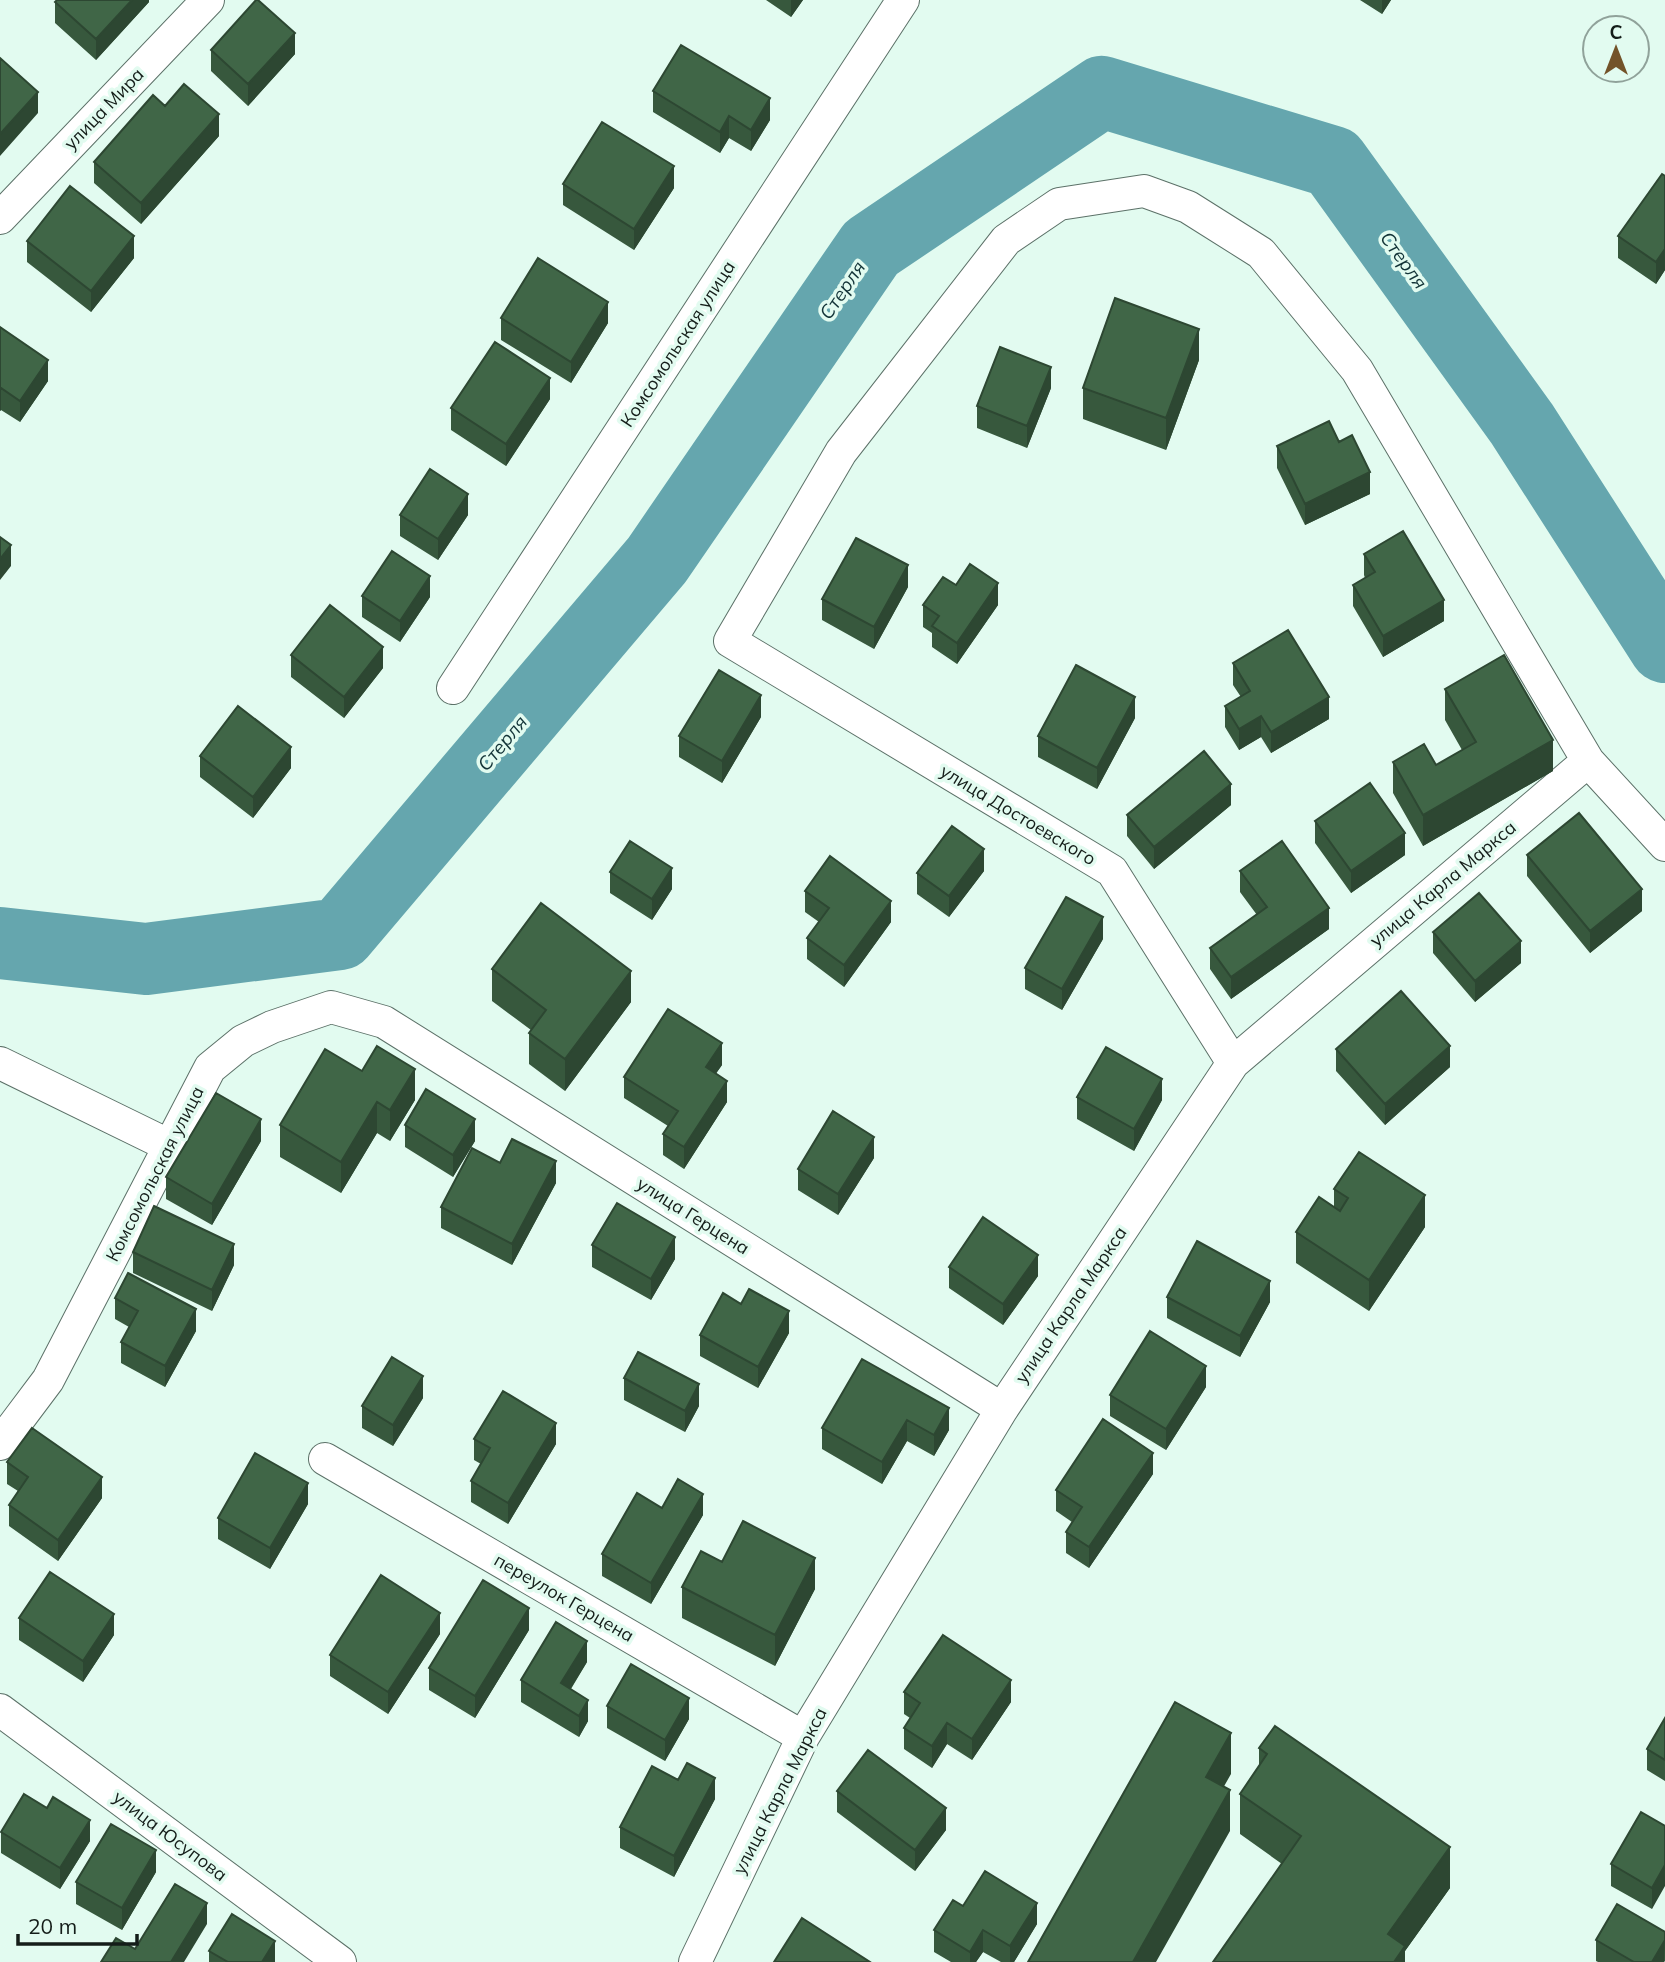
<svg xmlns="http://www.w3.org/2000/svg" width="1665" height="1962" font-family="Mulish,sans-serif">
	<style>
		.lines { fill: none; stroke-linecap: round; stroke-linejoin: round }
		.river { stroke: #65a6ae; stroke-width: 72 }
		.minor-casing { stroke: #5c7168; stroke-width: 34 }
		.minor { stroke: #fff; stroke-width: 32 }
		.wall { fill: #37583d }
		.shaded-wall { fill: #2d4732 }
		.building { fill: #406647; stroke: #2d4732; stroke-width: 2 }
		.labels { text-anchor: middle; stroke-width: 7; stroke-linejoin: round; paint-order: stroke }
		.street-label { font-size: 18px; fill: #141d19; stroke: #e2fbf0 }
		.water-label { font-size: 19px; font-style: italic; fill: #123337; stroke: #e2fbf0 }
	</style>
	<rect width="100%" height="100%" fill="#e2fbf0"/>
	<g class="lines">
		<path class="river" d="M0,943L146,959L340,934L657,560L871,248L1102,92L1333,162L1522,424L1665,647"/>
		<defs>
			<path id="minor" d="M0,218L208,0
				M453,688L903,0
				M0,1063L170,1146
				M1233,1063L1112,871L730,641L841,452L1006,240L1059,204L1144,191L1188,207L1261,253L1357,370L1588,761L1665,845
				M0,1444L48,1380L210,1068L243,1041L272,1027L331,1007L384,1022L1002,1409
				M325,1459L803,1737
				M0,1710L340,1962
				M695,1962L803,1737L1002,1409L1233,1063L1588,761"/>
		</defs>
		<use href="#minor" class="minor-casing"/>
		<use href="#minor" class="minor"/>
	</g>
	<path class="wall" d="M149,0V2L96,60L55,23V2Z
		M766,0H803L791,17Z
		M1360,0H1391L1382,14Z
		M211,50L295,54L248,106L211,71Z
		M653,91L770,120L751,151L729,138L720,153L653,112Z
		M165,106L219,136L141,224L94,183V162Z
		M1665,176V270L1656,284L1618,258V236Z
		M563,184L674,188L634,250L563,205Z
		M27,241L134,258L91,312L27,262Z
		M501,318L608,323L571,383L501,340Z
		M0,327L48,381L20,422L1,410L0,411Z
		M1199,360L1166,450L1083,419V388Z
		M1051,388L1027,448L977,428V406Z
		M550,399L506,466L451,430V408Z
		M1277,446L1370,494L1305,525L1277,468Z
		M400,515H468L438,560L400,536Z
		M1364,554L1444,621L1383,657L1353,606V585L1365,578L1364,575Z
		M956,585L998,605L957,664L932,647V633L923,627V605Z
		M908,587L874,649L822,620V599Z
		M362,596L430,597L400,642L362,617Z
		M291,655L383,668L344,718L291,677Z
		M1233,663L1329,719L1271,753L1261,737L1239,750L1225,727V706L1241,697L1233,685Z
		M1445,689L1553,771L1423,846L1393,793V762L1436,765L1462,750L1445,720Z
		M761,717L722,783L679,757V736Z
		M1135,718L1097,789L1038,757V736Z
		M200,756L291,768L253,818L200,777Z
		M1231,805L1154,869L1127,836V815Z
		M1315,821L1405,855L1351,893L1315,843Z
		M1527,855L1642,911L1590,953L1527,876Z
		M984,871L949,917L917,894V873Z
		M1240,871L1329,929L1231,999L1210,969V948L1257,915L1240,892Z
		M610,872L672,889L652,920L610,893Z
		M805,891L891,922L844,987L807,959V938L819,922L805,912Z
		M1433,932L1521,963L1475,1002L1433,953Z
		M1103,939L1062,1010L1025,989V968Z
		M492,969L631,1002L565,1091L529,1064V1033L531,1030L492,1001Z
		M1336,1049L1450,1067L1385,1125L1336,1071Z
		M722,1065L716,1073L727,1102L684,1169L663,1155V1134L668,1126L624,1098V1077Z
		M362,1071L415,1100L390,1141L377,1133L341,1193L280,1157V1125Z
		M1077,1097L1162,1100L1134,1151L1077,1119Z
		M405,1125L475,1141L453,1177L405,1147Z
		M261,1141L212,1225L166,1199V1177Z
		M874,1158L838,1215L798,1190V1169Z
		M500,1163L556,1183L512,1265L441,1228V1207Z
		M1334,1189L1425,1227L1369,1311L1296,1263V1232L1334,1207Z
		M592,1245L675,1259L651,1300L592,1267Z
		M133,1252L234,1265L212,1311L133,1273Z
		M949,1267L1038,1276L1003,1325L949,1288Z
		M1167,1297L1270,1302L1240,1357L1167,1318Z
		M115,1298L196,1331L165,1387L121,1363V1342L129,1327L115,1319Z
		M789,1333L758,1388L700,1356V1335Z
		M862,1359L949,1430L934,1456L907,1441L882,1484L822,1449V1428Z
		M624,1378L699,1406L685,1432L624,1400Z
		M1206,1387L1166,1450L1110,1416V1395Z
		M423,1398L393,1446L362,1428V1406Z
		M474,1439L556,1444L508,1524L471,1502V1481L481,1464L474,1460Z
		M7,1462L102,1498L58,1561L9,1526V1505L18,1491L7,1484Z
		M1153,1474L1089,1568L1066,1553V1532L1072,1522L1056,1511V1490Z
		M308,1504L270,1569L218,1539V1518Z
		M662,1508L703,1515L651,1604L602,1576V1554Z
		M722,1562L815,1589L775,1666L682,1618V1587Z
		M19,1618L114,1635L83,1682L19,1640Z
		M529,1630L475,1718L429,1690V1668Z
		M440,1634L388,1714L330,1676V1655Z
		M587,1662L571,1689L588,1721L579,1737L521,1702V1680Z
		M904,1692L1011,1702L972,1760L947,1744L932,1768L904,1749V1728L910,1718L904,1714Z
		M607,1706L689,1719L665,1761L607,1728Z
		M1665,1718V1781L1647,1770V1749Z
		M1259,1748L1450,1888L1405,1951V1962L1282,1864L1240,1834V1794L1259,1766Z
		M678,1780L715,1799L674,1877L620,1848V1827Z
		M837,1791L946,1830L915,1871L837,1812Z
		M1665,1826L1652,1909L1611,1886V1864Z
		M1,1832L90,1841L60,1889L1,1853Z
		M156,1872L122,1930L76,1904V1882Z
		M963,1906L1037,1924L1014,1962H1001L983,1952L976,1962H951L934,1952V1930Z
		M1596,1940H1665V1961L1664,1962H1598L1596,1961Z
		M209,1951L275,1962H209Z"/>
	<path class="shaded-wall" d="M132,0H149V2L96,60V39Z
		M791,0H803L791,17Z
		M1382,0H1391L1382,14Z
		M295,33V54L248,106V84Z
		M38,92V113L0,156V134Z
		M770,98V120L751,151V130Z
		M219,114V136L141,224V203Z
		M729,116V138L720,153V132Z
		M674,166V188L634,250V229Z
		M134,236V258L91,312V291Z
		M1665,249V270L1656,284V262Z
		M608,302V323L571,383V362Z
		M1199,329V360L1166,450V418Z
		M48,360V381L20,422V401Z
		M1051,367V388L1027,448V426Z
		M550,378V399L506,466V444Z
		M1,388V410L0,411V390Z
		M1370,472V494L1305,525V504Z
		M468,494V515L438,560V539Z
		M11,545V566L0,580V559Z
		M908,565V587L874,649V627Z
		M430,576V597L400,642V621Z
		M998,583V605L957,664V643Z
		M1444,600V621L1383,657V636Z
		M383,647V668L344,718V697Z
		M761,695V717L722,783V761Z
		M1135,697V718L1097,789V768Z
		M1329,697V719L1271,753V732Z
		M1261,716V737L1239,750V729Z
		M1553,740V771L1423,846V815Z
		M291,747V768L253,818V797Z
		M1231,784V805L1154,869V847Z
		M1405,833V855L1351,893V871Z
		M984,849V871L949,917V896Z
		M672,868V889L652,920V899Z
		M1642,889V911L1590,953V931Z
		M891,901V922L844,987V965Z
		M1329,908V929L1231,999V977Z
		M1103,917V939L1062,1010V989Z
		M1521,941V963L1475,1002V981Z
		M631,971V1002L565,1091V1059Z
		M722,1043V1065L706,1088V1067Z
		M1450,1046V1067L1385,1125V1104Z
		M415,1069V1100L390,1141V1110Z
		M1162,1079V1100L1134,1151V1129Z
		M727,1081V1102L684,1169V1147Z
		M377,1102V1133L341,1193V1162Z
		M261,1119V1141L212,1225V1204Z
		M475,1119V1141L453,1177V1155Z
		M874,1137V1158L838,1215V1194Z
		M556,1161V1183L512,1265V1244Z
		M1425,1195V1227L1369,1311V1280Z
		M675,1237V1259L651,1300V1279Z
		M234,1244V1265L212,1311V1290Z
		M1038,1255V1276L1003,1325V1304Z
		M1270,1281V1302L1240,1357V1336Z
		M196,1309V1331L165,1387V1366Z
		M789,1311V1333L758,1388V1367Z
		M1206,1366V1387L1166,1450V1429Z
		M423,1376V1398L393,1446V1425Z
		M699,1384V1406L685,1432V1411Z
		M949,1408V1430L934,1456V1435Z
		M907,1420V1441L882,1484V1462Z
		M556,1423V1444L508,1524V1503Z
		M1153,1453V1474L1089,1568V1547Z
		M102,1477V1498L58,1561V1540Z
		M308,1483V1504L270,1569V1548Z
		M703,1494V1515L651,1604V1583Z
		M815,1558V1589L775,1666V1635Z
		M529,1608V1630L475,1718V1696Z
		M440,1613V1634L388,1714V1692Z
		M114,1614V1635L83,1682V1661Z
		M587,1641V1662L561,1704V1683Z
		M1011,1680V1702L972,1760V1739Z
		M689,1698V1719L665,1761V1740Z
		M588,1700V1721L579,1737V1716Z
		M947,1723V1744L932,1768V1746Z
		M1231,1733V1774L1206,1818V1777Z
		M715,1778V1799L674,1877V1856Z
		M1230,1790V1831L1156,1962H1133Z
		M946,1808V1830L915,1871V1850Z
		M90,1820V1841L60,1889V1868Z
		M1450,1847V1888L1405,1951V1962H1388V1934Z
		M156,1850V1872L122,1930V1908Z
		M1665,1865V1886L1652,1909V1888Z
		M207,1903V1924L184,1962H171Z
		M1037,1903V1924L1014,1962H1010V1946Z
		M983,1930V1952L976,1962H970V1952Z
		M1665,1940L1664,1962H1652Z
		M275,1941V1962H262Z"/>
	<path class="building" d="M57,0H132L96,39L55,2Z
		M256,0H258L295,33L248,84L211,50Z
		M681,45L770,98L751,130L729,116L720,132L653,91Z
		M0,58L38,92L0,134Z
		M184,84L219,114L141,203L94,162L153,95L165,106Z
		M602,122L674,166L634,229L563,184Z
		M1662,174L1665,176V249L1656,262L1618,236Z
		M70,186L134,236L91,291L27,241Z
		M538,258L608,302L571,362L501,318Z
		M1115,298L1199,329L1166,418L1083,388Z
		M0,327L48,360L20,401L1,388L0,390Z
		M495,342L550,378L506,444L451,408Z
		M1000,347L1051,367L1027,426L977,406Z
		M1329,421L1339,442L1352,435L1370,472L1305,504L1277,446Z
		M430,469L468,494L438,539L400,515Z
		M1403,531L1444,600L1383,636L1353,585L1375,572L1364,554Z
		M0,537L11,545L0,559Z
		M856,538L908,565L874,627L822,599Z
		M392,551L430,576L400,621L362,596Z
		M970,564L998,583L957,643L932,626L939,616L923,605L943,577L956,585Z
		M330,605L383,647L344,697L291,655Z
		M1288,630L1329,697L1271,732L1261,716L1239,729L1225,706L1250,691L1233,663Z
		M1504,655L1553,740L1423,815L1393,762L1424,744L1436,765L1476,742L1445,689Z
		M1076,665L1135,697L1097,768L1038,736Z
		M719,670L761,695L722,761L679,736Z
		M238,706L291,747L253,797L200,756Z
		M1204,751L1231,784L1154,847L1127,815Z
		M1370,783L1405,833L1351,871L1315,821Z
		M1579,813L1642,889L1590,931L1527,855Z
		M952,826L984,849L949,896L917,873Z
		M630,841L672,868L652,899L610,872Z
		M1282,841L1329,908L1231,977L1210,948L1267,907L1240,871Z
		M830,856L891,901L844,965L807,938L829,908L805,891Z
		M1479,893L1521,941L1475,981L1433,932Z
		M1066,897L1103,917L1062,989L1025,968Z
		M541,903L631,971L565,1059L529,1033L546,1010L492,969Z
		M1401,991L1450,1046L1385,1104L1336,1049Z
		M668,1009L722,1043L706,1067L727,1081L684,1147L663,1134L678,1111L624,1077Z
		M377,1046L415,1069L390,1110L377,1102L341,1162L280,1125L325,1049L362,1071Z
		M1106,1047L1162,1079L1134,1129L1077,1097Z
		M426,1089L475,1119L453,1155L405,1125Z
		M216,1093L261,1119L212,1204L166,1177Z
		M833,1111L874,1137L838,1194L798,1169Z
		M512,1139L556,1161L512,1244L441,1207L472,1148L500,1163Z
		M1359,1152L1425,1195L1369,1280L1296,1232L1319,1197L1340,1211L1348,1198L1334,1189Z
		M617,1203L675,1237L651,1279L592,1245Z
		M154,1206L234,1244L212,1290L133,1252Z
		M983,1217L1038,1255L1003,1304L949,1267Z
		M1197,1241L1270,1281L1240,1336L1167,1297Z
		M128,1273L196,1309L165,1366L121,1342L138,1311L115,1298Z
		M749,1289L789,1311L758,1367L700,1335L723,1293L741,1304Z
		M1150,1331L1206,1366L1166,1429L1110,1395Z
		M638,1352L699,1384L685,1411L624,1378Z
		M392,1357L423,1376L393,1425L362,1406Z
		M862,1359L949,1408L934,1435L907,1420L882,1462L822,1428Z
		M503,1391L556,1423L508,1503L471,1481L490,1448L474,1439Z
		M1103,1419L1153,1453L1089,1547L1066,1532L1082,1507L1056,1490Z
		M32,1428L102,1477L58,1540L9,1505L28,1477L7,1462Z
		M255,1453L308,1483L270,1548L218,1518Z
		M678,1479L703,1494L651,1583L602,1554L637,1493L662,1508Z
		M743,1521L815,1558L775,1635L682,1587L701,1551L722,1562Z
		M50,1572L114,1614L83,1661L19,1618Z
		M381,1575L440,1613L388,1692L330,1655Z
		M483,1580L529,1608L475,1696L429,1668Z
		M556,1622L587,1641L561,1683L588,1700L579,1716L521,1680Z
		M943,1635L1011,1680L972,1739L947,1723L932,1746L904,1728L920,1703L904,1692Z
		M631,1664L689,1698L665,1740L607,1706Z
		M1175,1702L1231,1733L1206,1777L1230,1790L1133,1962H1028Z
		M1665,1718V1760L1647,1749Z
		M1275,1726L1450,1847L1388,1934L1405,1946L1394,1962H1213L1301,1836L1240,1794L1267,1754L1259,1748Z
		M868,1750L946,1808L915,1850L837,1791Z
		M687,1763L715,1778L674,1856L620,1827L652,1766L678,1780Z
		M24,1794L47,1808L53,1797L90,1820L60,1868L1,1832Z
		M1641,1812L1665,1826V1865L1652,1888L1611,1864Z
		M111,1824L156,1850L122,1908L76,1882Z
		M985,1871L1037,1903L1010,1946L983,1930L970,1952L934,1930L953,1900L963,1906Z
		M175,1884L207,1903L171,1962H101L116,1938L135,1949Z
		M1617,1904L1665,1932V1940L1652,1962H1634L1596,1940Z
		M232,1914L275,1941L262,1962H228L209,1951Z
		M802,1918L870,1962H774Z"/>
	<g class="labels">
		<g class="street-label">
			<text transform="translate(104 109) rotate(-46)" y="6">улица Мира</text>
			<text transform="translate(678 344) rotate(-57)" y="6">Комсомольская улица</text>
			<text transform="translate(1018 815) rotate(31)" y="6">улица Достоевского</text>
			<text transform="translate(1443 884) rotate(-40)" y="6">улица Карла Маркса</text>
			<text transform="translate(155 1174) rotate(-63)" y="6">Комсомольская улица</text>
			<text transform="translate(693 1216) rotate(32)" y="6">улица Герцена</text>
			<text transform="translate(1071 1305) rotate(-56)" y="6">улица Карла Маркса</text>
			<text transform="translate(564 1598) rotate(30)" y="6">переулок Герцена</text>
			<text transform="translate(780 1791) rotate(-63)" y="6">улица Карла Маркса</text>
			<text transform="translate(170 1836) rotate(37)" y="6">улица Юсупова</text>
		</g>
		<g class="water-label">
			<text transform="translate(1404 260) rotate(54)" y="7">Стерля</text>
			<text transform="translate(842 290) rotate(-56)" y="7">Стерля</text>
			<text transform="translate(502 743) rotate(-50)" y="7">Стерля</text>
		</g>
	</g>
	<g transform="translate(1616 49)"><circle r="33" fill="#e2fbf0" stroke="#90a29a" stroke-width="2"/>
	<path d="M0-5L12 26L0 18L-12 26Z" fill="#735329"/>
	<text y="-10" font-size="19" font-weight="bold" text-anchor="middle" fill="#141d19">С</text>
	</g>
	<path d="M18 1934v10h119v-10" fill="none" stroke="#141d19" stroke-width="3.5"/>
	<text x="28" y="1934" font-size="21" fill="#141d19" stroke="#e2fbf0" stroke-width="5" paint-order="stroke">20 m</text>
</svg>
